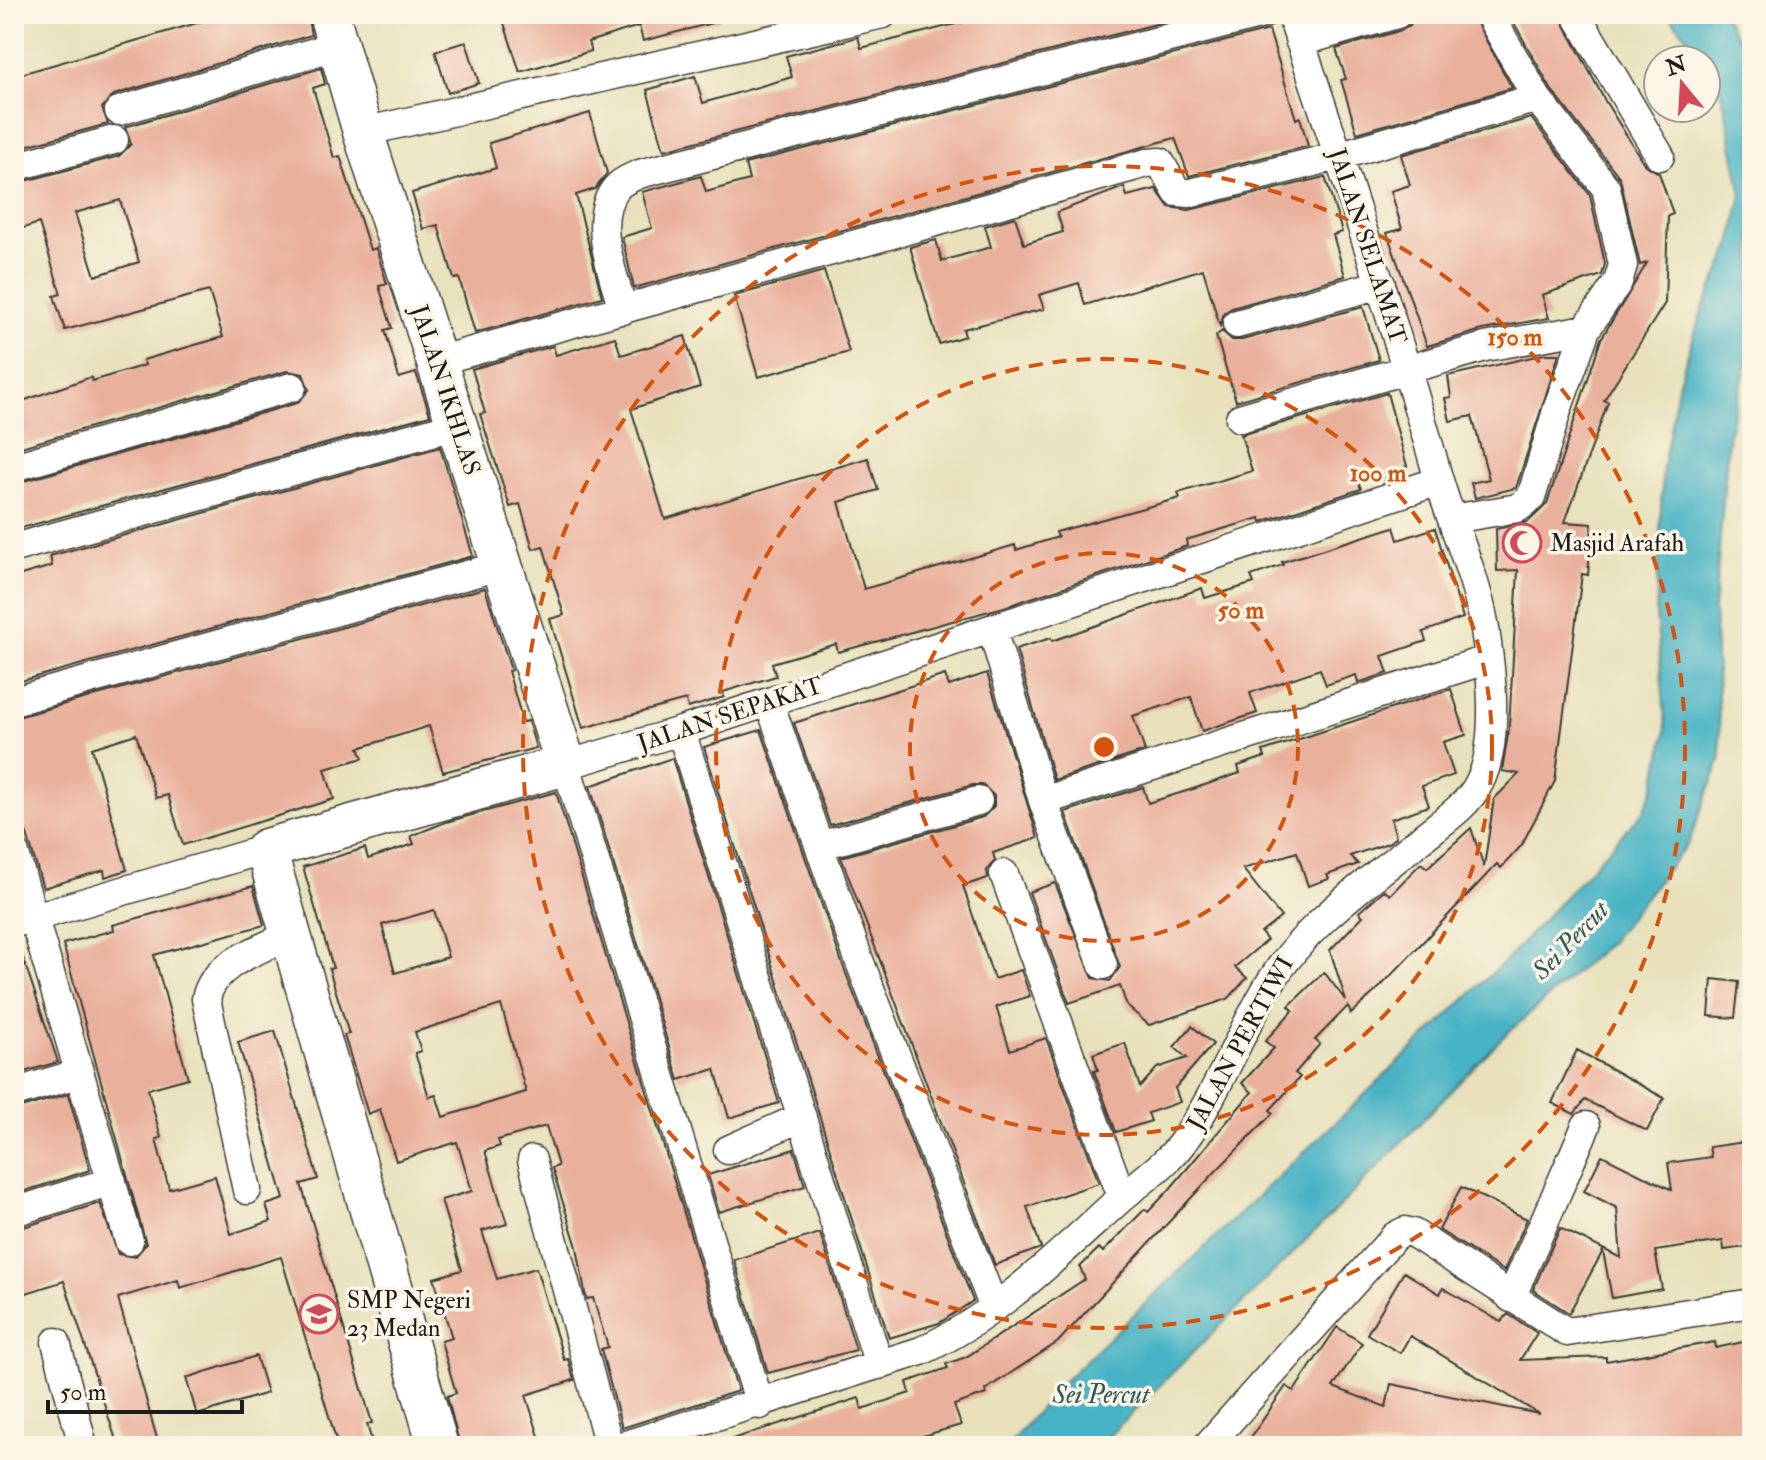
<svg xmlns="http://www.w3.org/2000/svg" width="1766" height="1460" font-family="'IM FELL Double Pica',serif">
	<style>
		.water { fill: #47b3c4; stroke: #326870; stroke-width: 2 }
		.building { fill: #e9b09c; fill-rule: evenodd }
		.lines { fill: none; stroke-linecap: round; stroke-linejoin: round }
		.street-casing { stroke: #3b3a34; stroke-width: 31 }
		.secondary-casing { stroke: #3b3a34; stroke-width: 43 }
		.street { stroke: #fff; stroke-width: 28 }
		.secondary { stroke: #fff; stroke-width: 40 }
		.ring { fill: none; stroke: #d4530e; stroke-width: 4; stroke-dasharray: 14 10 }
		.labels { text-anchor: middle; stroke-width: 7; stroke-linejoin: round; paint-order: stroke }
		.street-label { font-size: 24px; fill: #1c1c1c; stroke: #fcf5e5 }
		.poi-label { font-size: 24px; fill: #1c1c1c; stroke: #fcf5e5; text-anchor: start }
		.water-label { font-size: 26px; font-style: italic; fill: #2d585f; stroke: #fcf5e5 }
		.centre { fill: #d4530e; stroke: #fcf5e5; stroke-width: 4 }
		.ring-label { font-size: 24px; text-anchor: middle; font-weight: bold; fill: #d4530e; stroke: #fcf5e5; stroke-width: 7; stroke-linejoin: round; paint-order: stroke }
	</style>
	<rect width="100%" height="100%" fill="#fcf5e5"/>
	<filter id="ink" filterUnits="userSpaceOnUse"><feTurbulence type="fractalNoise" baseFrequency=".0125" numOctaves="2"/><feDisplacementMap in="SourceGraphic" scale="16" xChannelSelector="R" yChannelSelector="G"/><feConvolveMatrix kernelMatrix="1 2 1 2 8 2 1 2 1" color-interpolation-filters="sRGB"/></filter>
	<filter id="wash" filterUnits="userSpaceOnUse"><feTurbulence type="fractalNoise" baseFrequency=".006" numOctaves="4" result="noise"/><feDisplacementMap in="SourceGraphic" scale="32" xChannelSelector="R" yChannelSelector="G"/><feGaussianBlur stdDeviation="1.8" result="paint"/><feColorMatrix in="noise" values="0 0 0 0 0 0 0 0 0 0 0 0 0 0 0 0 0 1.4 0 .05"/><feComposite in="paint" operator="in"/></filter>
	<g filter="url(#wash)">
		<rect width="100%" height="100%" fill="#e8e1bc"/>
		<path class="water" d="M1668,14H1723L1752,60V346L1729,431L1714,610L1721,758L1689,842L1609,943L1501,1039L1341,1205L1099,1446H1007L1064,1381L1507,959L1644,811L1655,785L1666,730L1656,614L1663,465L1679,381L1703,308L1730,249L1742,195L1724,103L1715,76L1706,60Z"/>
		<g id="blocks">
			<path class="building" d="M209,14H307L311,35L114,95L102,108L108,124L14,149V76L211,19Z
				M501,14H719L720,21L643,41L639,26L588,42L591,51L520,72Z
				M995,14H1195L664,150L647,90L695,76L703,103L792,77L786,56L858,37L861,48Z
				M1414,14H1472L1512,88L1357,133L1341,80L1346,79L1336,49L1402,30L1410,25Z
				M1509,14H1559L1605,101L1645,165L1659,173L1673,214L1668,216L1665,303L1604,400L1608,402L1565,522L1592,524L1588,575L1582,574L1555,781L1521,846L1501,868L1497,864L1380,987L1351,1014L1348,1006L1315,1040L1320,1044L1295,1073L1300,1077L1270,1110L1273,1113L1216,1171L1058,1342L985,1390L986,1394L954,1405L961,1425L887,1446H723V1442L859,1398L862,1409L910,1393L907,1382L948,1368L946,1364L966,1357L1085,1279L1080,1267L1099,1248L1103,1252L1145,1209L1148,1212L1169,1190L1252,1092L1242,1083L1274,1048L1265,1041L1293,1010L1289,1006L1324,972L1346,1001L1330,950L1363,916L1359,912L1384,890L1390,895L1421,863L1427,868L1471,828L1484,867L1494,799L1519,774L1502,771L1509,728L1518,570L1497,571L1496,529L1528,522L1547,504L1601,339L1647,263L1640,265L1620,178L1551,89Z
				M1269,30L1296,119L1300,117L1308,146L1189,176L1175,138L634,288L622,237L652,228L642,192L701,176L706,192L749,180L745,164Z
				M466,42L479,83L448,93L435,51Z
				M321,68L325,84L313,88L334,158L340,156L370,250L376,248L387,284L379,286L392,328L385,330L399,378L416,373L430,415L14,530V484L297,403L309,390L303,374L287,371L14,449V404L91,377L92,381L145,365L143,360L223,337L209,291L65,330L54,296L61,294L39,223L14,231V184L119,156L131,144L125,127ZM120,200L139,262L95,276L75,213Z
				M590,113L607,173L595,189L576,195L602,297L475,333L459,278L454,279L438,225L423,229L412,193L496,168L489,143Z
				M1531,118L1590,195L1605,264L1602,275L1542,295L1549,318L1482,330L1427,346L1387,233L1402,229L1391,191L1410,185L1401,155Z
				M1325,177L1342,232L1333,235L1345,276L1232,308L1224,313L1220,326L1203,269L1085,305L1079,283L1039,295L1044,309L963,329L965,336L939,344L910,247L936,240L942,261L991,247L985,226L1015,217L1024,244L1063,232L1057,212L1124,187L1127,196L1156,189L1169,207L1189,210Z
				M824,271L849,352L758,377L734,296Z
				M1363,307L1379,360L1236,401L1216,336L1222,331L1232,340H1242Z
				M685,336L700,387L631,409L665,519L868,458L878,490L839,502L864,589L1015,545L1016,550L1058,537L1056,532L1180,498L1178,493L1252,471L1241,435L1387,393L1407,466L1358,481L1361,489L1261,522L1260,518L1186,540L1187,546L1004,607L838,652L836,644L772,663L776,676L723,692L724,697L688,708L686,700L583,728L550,619L564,615L543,546L533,549L520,504L510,507L480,414L485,413L472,369L553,346L556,355L615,337L621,355Z
				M1545,354H1559L1516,488L1475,498L1471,483L1489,479L1472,416L1450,421L1445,398L1451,397L1448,376Z
				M440,447L473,556L14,683V577L52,566L50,556Z
				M1394,527L1398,540L1435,528L1463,618L1423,632L1426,641L1382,656L1388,673L1358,683L1356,675L1326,685L1320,669L1250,693L1257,713L1202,731L1191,697L1133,716L1145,751L1054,780L1016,649L1051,638L1052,641L1202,588L1205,598L1254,583L1251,576L1283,565L1282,562Z
				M485,588L511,670L508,671L523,722L528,721L536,748L443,772L429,726L359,748L363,758L325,769L334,799L183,845L168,795L156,798L136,734L92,748L127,870L105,877L104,870L43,888L14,791V718Z
				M987,673L1038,838L993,853L995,860L987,870L988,878L963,886L994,979L1021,970L1030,996L996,1007L1010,1050L1046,1038L1099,1183L1027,1207L1041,1248L995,1265L841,857L983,817L994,806V796L983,785H973L830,825L794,723L945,675L949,686Z
				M1451,689L1466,735L1443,742L1454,775L1422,786L1429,806L1391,819L1396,837L1388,843L1350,856L1358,864L1327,875L1329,879L1308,886L1297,852L1243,869L1281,917L1261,933L1267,940L1235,967L1247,978L1228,999L1149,1025L1127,1006L1120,986L1069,1003L1029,892L1055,883L1093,978L1110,981L1120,967L1065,812L1143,787L1148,803L1193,789L1240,773L1238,766L1265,757L1263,751Z
				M761,730L843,966L973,1301L939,1323L889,1338L704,747Z
				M672,758L779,1103L729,1118L715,1069L679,1080L590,786Z
				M556,792L738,1391L622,1428L601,1349L608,1347L593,1298L587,1299L585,1293L577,1247L552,1168L558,1166L546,1126L498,1140L500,1146L485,1151L507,1224L482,1231L497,1279L536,1268L564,1360L568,1359L574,1380L526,1395L542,1446H460L447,1396L456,1393L441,1341L452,1338L434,1278L462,1270L441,1200L472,1191L457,1142L396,1161L380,1109L368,1114L344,1035L349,1034L329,969L333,968L303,867L365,848L368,859L414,844L411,836L446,822ZM434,910L448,957L395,973L382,925ZM501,1005L526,1092L443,1117L436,1095L429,1097L415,1053L421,1051L415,1032Z
				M253,886L264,925L154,955L188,1078L148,1089L161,1138L156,1139L169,1189L215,1176L231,1234L271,1221L266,1205L284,1199L238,1042L275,1031L318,1179L301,1184L372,1423L367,1424L373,1446H338L281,1257L180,1288L178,1280L118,1298L159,1446H118L64,1281L14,1297V1230L100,1203L118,1254L135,1257L146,1244L63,944L114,930L113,925Z
				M19,946L58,1062L14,1075V947Z
				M1712,979L1739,982L1735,1018L1709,1016Z
				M1192,1026L1213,1044L1175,1088L1180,1102L1148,1113L1151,1121L1116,1132L1094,1071L1098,1070L1093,1054L1125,1043L1140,1087L1157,1068L1187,1058L1174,1047Z
				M1577,1050L1664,1098L1647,1131L1585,1100L1574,1114L1552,1103Z
				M68,1094L90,1170L16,1194L14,1110Z
				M1752,1141V1246L1724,1250L1723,1241L1655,1251L1662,1289L1612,1298L1603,1251L1569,1313L1533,1290L1560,1228L1621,1258L1617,1208L1584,1191L1602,1155L1672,1190L1668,1163L1711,1157L1709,1147Z
				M794,1149L805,1186L719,1212L708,1175Z
				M1461,1187L1527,1219L1504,1271L1439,1230Z
				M820,1233L856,1350L768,1373L734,1260Z
				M1404,1272L1440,1294L1443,1288L1501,1322L1508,1314L1537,1333L1520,1360L1606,1357V1361L1715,1342L1716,1348L1752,1340V1446H1245L1286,1386L1294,1391L1337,1327L1362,1343L1333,1387L1386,1407L1391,1384L1539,1414L1410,1336L1400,1353L1367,1334Z
				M256,1356L267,1393L197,1415L186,1378Z"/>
		</g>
	</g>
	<g filter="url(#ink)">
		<use href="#blocks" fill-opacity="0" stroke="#3b3a34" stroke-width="2"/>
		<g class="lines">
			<defs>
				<path id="street" d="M1576,14L1660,156
					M1300,42L1397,14
					M119,111L338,45
					M363,132L883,14
					M14,167L114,140
					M623,310C614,275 589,218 617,187C622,181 633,177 639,174L1263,14
					M1237,324L1381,284
					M437,361L1147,163L1160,162L1177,192L1190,193L1338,156L1537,98
					M1240,418L1485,347L1586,329
					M14,467L292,387
					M1452,519L1518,508L1531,498L1558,407L1586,329L1618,282L1623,265L1606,188L1537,98L1489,14
					M14,548L457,425
					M992,629L1043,801
					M14,701L503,565
					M769,702L859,960L994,1308
					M681,731L879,1365
					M819,846L978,801
					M14,851L129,1241
					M1004,874L1122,1197
					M14,923L266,849
					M1103,965L1043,801L1489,659
					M14,1093L80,1073
					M728,1150L802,1117
					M532,1160L609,1446
					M247,1190L206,999C213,962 261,950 291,934
					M14,1212L112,1181
					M1511,1298L1586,1126
					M56,1342L83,1446
					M760,1405L566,765L681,731L1439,481
					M622,1446L921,1351C998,1316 1059,1254 1120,1199C1142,1180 1168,1164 1185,1139C1219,1090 1239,1034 1270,983C1308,922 1366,884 1421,839C1440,823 1468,806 1479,783C1500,744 1491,666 1484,623C1475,573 1452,526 1438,477C1394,321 1343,168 1291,14
					M1207,1446L1395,1236L1405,1231L1413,1233L1567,1332L1752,1303"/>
				<path id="secondary" d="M329,14L363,132L566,765L266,849L438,1446"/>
			</defs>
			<use href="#street" class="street-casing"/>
			<use href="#secondary" class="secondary-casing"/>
			<use href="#street" class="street"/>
			<use href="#secondary" class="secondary"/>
		</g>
	</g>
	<g class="ring">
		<circle cx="1104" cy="747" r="194"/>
		<circle cx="1104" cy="747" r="388"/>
		<circle cx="1104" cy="747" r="581"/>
	</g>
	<defs>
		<symbol id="mosque-ring" viewBox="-11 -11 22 22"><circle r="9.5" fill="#fcf5e5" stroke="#d1495b" stroke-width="1.5"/><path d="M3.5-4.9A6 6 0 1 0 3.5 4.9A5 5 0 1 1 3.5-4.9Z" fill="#d1495b"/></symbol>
		<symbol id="school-ring" viewBox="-11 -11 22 22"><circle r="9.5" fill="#fcf5e5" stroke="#d1495b" stroke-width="1.5"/><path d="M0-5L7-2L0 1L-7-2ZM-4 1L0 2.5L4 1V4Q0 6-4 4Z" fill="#d1495b"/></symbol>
	</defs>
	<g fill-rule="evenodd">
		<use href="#mosque-ring" x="1500" y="521" width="44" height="44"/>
		<use href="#school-ring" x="297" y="1292" width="44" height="44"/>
	</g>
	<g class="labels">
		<g class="street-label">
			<text transform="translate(1368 246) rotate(72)" y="8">JALAN SELAMAT</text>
			<text transform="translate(446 390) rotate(72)" y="8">JALAN IKHLAS</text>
			<text transform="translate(730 714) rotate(-18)" y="8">JALAN SEPAKAT</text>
			<text transform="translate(1240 1043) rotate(-61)" y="8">JALAN PERTIWI</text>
		</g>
		<g class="poi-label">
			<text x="1550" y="551">Masjid Arafah</text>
			<text x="347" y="1308">SMP Negeri<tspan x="347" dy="28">23 Medan</tspan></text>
		</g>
		<g class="water-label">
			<text transform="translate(1570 940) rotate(-46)" y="9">Sei Percut</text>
			<text x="1101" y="1403">Sei Percut</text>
		</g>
	</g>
	<circle cx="1104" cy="747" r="12" class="centre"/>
	<g class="ring-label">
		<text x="1515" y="345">150 m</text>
		<text x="1378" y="481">100 m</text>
		<text x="1241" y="618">50 m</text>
	</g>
	<rect width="1766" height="1460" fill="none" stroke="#fcf5e5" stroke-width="48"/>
	<g transform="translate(1682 84) rotate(342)"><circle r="38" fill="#fcf5e5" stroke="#a29e95" stroke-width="2"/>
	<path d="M0-6L14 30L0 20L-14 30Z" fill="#d1495b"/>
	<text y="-12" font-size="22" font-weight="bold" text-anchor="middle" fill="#1c1c1c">N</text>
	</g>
	<path d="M48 1400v12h194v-12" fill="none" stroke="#1c1c1c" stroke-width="4"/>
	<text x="60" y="1400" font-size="24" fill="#1c1c1c" stroke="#fcf5e5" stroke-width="6" paint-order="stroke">50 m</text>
</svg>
